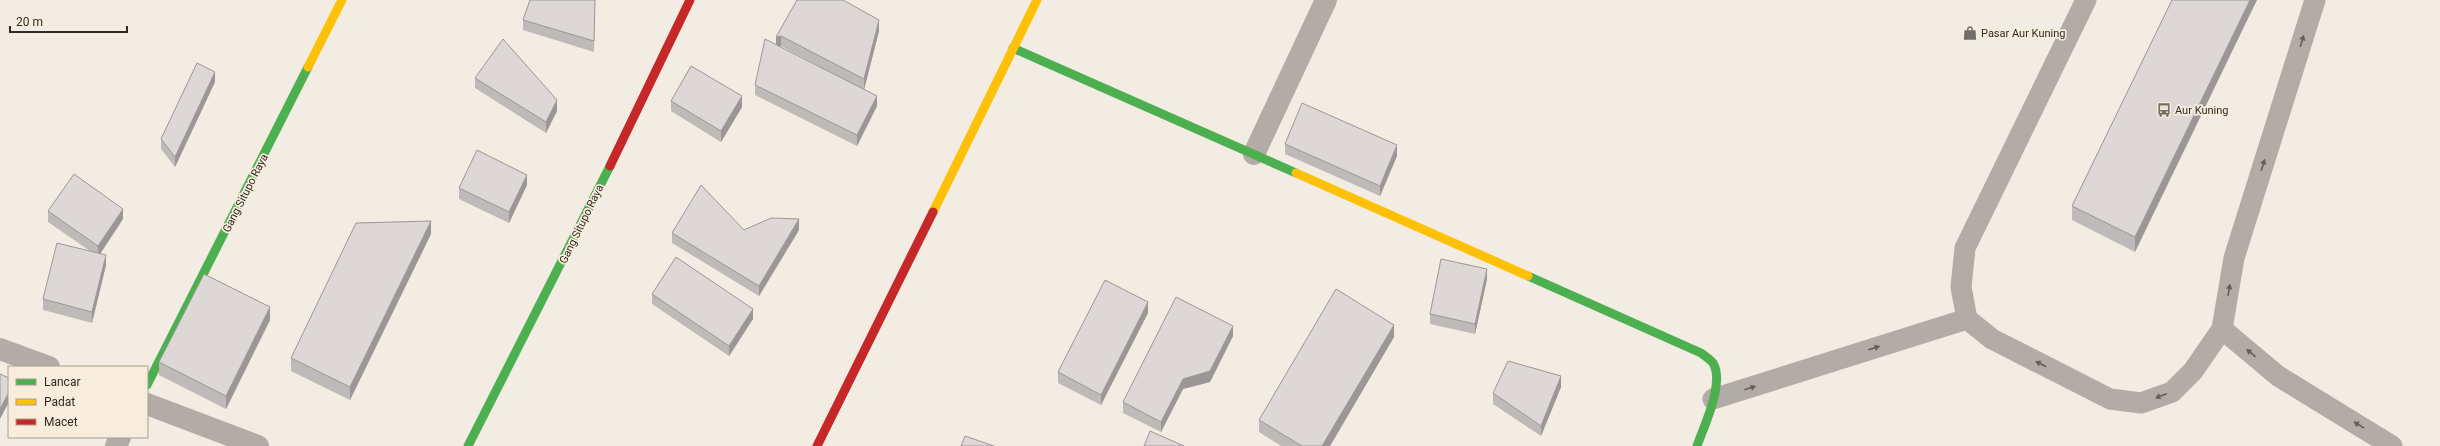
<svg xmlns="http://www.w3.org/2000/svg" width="2440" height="446" font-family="Roboto,sans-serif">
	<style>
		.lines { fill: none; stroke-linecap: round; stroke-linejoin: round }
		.lane { stroke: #b3aba5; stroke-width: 21 }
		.street { stroke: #b3aba5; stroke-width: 22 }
		.fast { stroke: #4caf50; stroke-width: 9 }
		.slow { stroke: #ffc107; stroke-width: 9 }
		.jam { stroke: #c62828; stroke-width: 9 }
		.wall { fill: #bebab8; fill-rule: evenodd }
		.shaded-wall { fill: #9b9796 }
		.building { fill: #ddd8d6; stroke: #9b9796 }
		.oneway { fill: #635e58 }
		.labels { text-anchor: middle; stroke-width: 3.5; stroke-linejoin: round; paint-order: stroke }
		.poi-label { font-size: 11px; fill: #2e2a24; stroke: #f8eddc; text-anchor: start }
		.street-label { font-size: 11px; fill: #2e2a24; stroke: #f8eddc }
	</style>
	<rect width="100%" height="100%" fill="#f2ece2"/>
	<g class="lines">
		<path class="lane" d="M2086,0L1965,248L1961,287L1967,319L1992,339L2110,399L2141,403L2172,392L2193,371L2222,329L2278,376L2392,446
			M2222,329L2234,258L2315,0
			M1713,399L1967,319"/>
		<path class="street" d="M1254,154L1326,0
			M0,349L49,367
			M147,404L258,446
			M116,446L120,437"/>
		<path class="fast" d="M1013,48L1296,173
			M1528,276L1701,353C1705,356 1710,359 1713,363C1725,383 1704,426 1697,446
			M147,385L308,67
			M468,446L610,166"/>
		<path class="slow" d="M308,67L342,0
			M1296,173L1528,276
			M933,212L1037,0"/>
		<path class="jam" d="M610,166L690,0
			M817,446L933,212"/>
	</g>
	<path class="wall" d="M595,0L594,52L523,30V20Z
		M797,0L879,31L864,89L877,106L857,146L755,95V85L776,45ZM781,46L841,78L779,47Z
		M2172,0L2135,252L2072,220V206Z
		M475,78L557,111L546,133L475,88Z
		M215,82L175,167L161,149V139Z
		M671,101L742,107L721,142L671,111Z
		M1285,144L1397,156L1380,196L1285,154Z
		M527,185L509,223L459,199V188Z
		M48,211L123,219L100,254L106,265L92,323L43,310V299L90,251L48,222Z
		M744,230H799L759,296L672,243V233Z
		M431,234L350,400L291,371V358Z
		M1487,279L1475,334L1430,324V314Z
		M652,294L753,319L729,356L652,304Z
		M1148,313L1101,405L1058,383V372Z
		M270,320L226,409L159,375V362Z
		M1233,336L1210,382L1183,389L1161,432L1123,413V402Z
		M1394,337L1330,446H1281L1259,432V420Z
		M1561,387L1541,436L1493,404V393Z"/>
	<path class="shaded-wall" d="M2250,0H2257L2135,252V237Z
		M879,20V31L864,90V79Z
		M781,36V46L776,47V37Z
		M215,72V82L175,167V157Z
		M742,96V107L721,142V131Z
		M877,96V106L857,146V135Z
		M557,100V111L546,133V122Z
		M1397,145V156L1380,196V186Z
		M527,175V185L509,223V212Z
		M123,209V219L98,257V246Z
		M799,219V230L759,296V286Z
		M431,221V234L350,400V387Z
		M106,255V265L92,323V312Z
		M1487,269V279L1475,334V324Z
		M1148,302V313L1101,405V395Z
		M270,307V320L226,409V396Z
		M753,309V319L729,356V346Z
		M1394,325V337L1330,446H1322Z
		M1233,326V336L1210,382L1183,389L1161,432V422L1183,379Z
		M1561,376V387L1541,436V426Z
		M9,392V402L0,419V409Z"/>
	<path class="building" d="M530,0H595L594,41L523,20Z
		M797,0H843L879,20L864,79L781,36L776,37Z
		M2172,0H2250L2135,237L2072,206Z
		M503,39L557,100L546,122L475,78Z
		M765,39L877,96L857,135L755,85Z
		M197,63L215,72L175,157L161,139Z
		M691,66L742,96L721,131L671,101Z
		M1302,103L1397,145L1380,186L1285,144Z
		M477,150L527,175L509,212L459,188Z
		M74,174L123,209L98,246L48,211Z
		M701,185L744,230L771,218L799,219L759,286L672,233Z
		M431,221L350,387L291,358L356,223Z
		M57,243L106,255L92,312L43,299Z
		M676,257L753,309L729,346L652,294Z
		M1441,259L1487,269L1475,324L1430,314Z
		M204,274L270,307L226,396L159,362Z
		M1105,280L1148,302L1101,395L1058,372Z
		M1336,289L1394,325L1322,446H1302L1259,420Z
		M1176,297L1233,326L1210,371L1183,379L1161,422L1123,402Z
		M1508,361L1561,376L1541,426L1493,393Z
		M0,374L9,378V392L0,409Z
		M1150,431L1184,446H1144Z
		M965,436L994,446H961Z"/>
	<defs><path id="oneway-solid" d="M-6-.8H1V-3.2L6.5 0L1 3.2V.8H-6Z"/></defs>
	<g class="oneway">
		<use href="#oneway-solid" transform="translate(2302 41) rotate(-73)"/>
		<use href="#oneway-solid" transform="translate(2263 165) rotate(-73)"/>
		<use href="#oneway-solid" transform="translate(2229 290) rotate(-80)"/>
		<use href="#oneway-solid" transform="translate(1874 348) rotate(-18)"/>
		<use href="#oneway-solid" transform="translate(2251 353) rotate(-140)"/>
		<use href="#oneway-solid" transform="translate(2041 364) rotate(-153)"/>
		<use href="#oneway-solid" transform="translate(1750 388) rotate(-18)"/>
		<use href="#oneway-solid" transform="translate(2161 396) rotate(159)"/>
		<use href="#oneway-solid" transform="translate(2359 425) rotate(-148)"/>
	</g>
	<defs>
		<symbol id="shop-bare" viewBox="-9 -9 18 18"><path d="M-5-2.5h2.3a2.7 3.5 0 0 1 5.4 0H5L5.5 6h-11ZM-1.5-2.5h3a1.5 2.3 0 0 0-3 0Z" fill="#736e66" stroke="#f8eddc" stroke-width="2.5" paint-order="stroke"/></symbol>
		<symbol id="bus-bare" viewBox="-9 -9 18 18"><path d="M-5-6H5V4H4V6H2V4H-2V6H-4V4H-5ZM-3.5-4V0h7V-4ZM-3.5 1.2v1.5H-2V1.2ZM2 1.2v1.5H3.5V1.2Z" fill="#736e66" stroke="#f8eddc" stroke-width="2.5" paint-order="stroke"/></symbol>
	</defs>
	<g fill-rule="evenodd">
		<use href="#shop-bare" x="1960" y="23" width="20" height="20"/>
		<use href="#bus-bare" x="2154" y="100" width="20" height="20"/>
	</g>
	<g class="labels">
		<g class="poi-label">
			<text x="1981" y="37">Pasar Aur Kuning</text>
			<text x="2175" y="114">Aur Kuning</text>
		</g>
		<g class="street-label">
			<text transform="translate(245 193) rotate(-63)" y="4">Gang Situpo Raya</text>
			<text transform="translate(581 224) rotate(-64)" y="4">Gang Situpo Raya</text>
		</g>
	</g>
	<rect x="8" y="366" width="140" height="72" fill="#f8eddc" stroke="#a79f92"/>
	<rect x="16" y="379" width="20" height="6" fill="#4caf50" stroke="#a79f92"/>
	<text x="44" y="386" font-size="12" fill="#2e2a24">Lancar</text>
	<rect x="16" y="399" width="20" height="6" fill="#ffc107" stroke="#a79f92"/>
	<text x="44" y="406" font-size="12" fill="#2e2a24">Padat</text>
	<rect x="16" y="419" width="20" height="6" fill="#c62828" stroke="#a79f92"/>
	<text x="44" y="426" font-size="12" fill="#2e2a24">Macet</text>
	<path d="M10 26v6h117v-6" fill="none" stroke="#2e2a24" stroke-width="2"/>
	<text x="16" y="26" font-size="12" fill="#2e2a24" stroke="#f8eddc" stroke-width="3" paint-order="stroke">20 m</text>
</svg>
